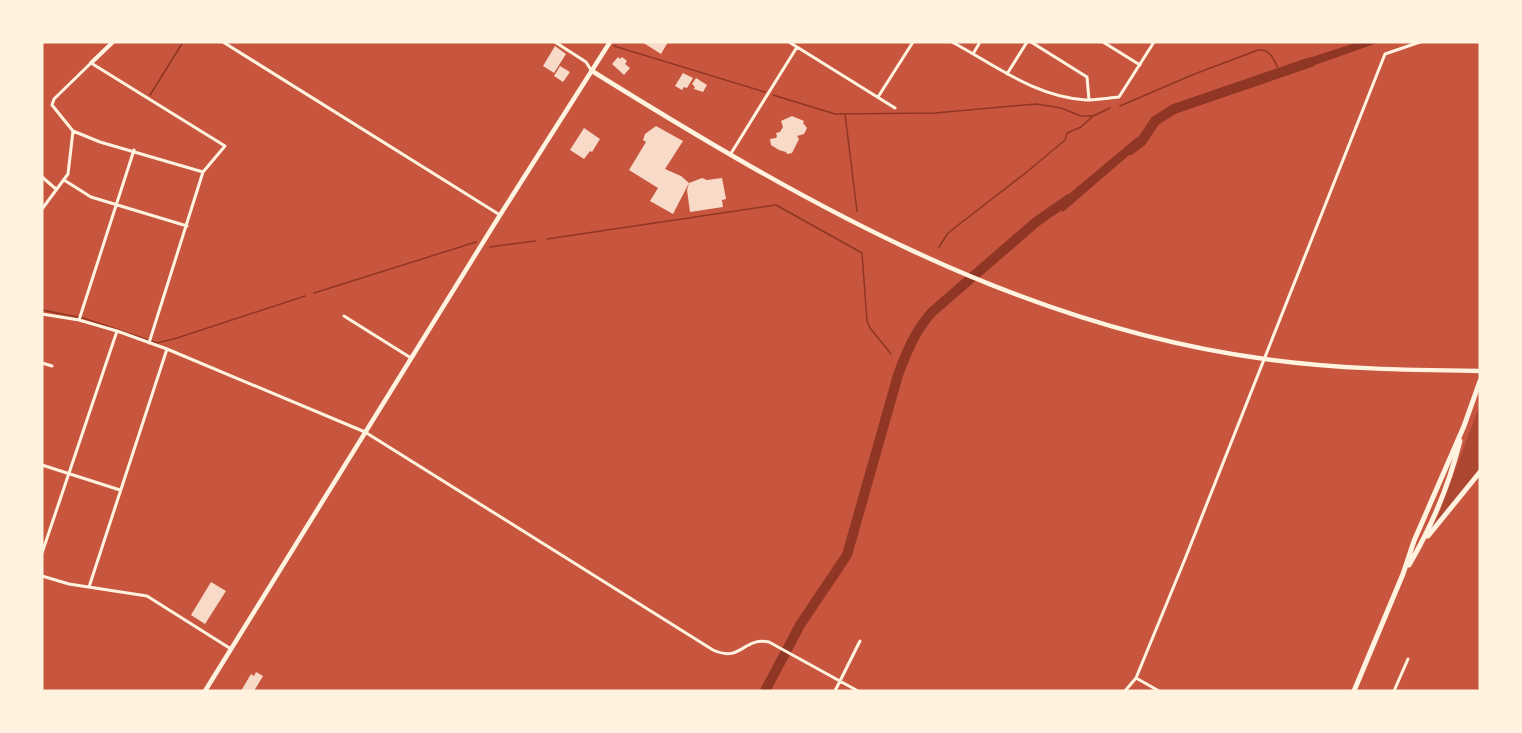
<svg xmlns="http://www.w3.org/2000/svg" width="1522" height="733" font-family="Mulish,sans-serif">
	<style>
		.green { fill: #ae4732 }
		.water { fill: #8f3625 }
		.lines { fill: none; stroke-linecap: round; stroke-linejoin: round }
		.stream { stroke: #8f3625; stroke-width: 1.5 }
		.river { stroke: #8f3625; stroke-width: 10 }
		.building { fill: #f7dbc8 }
		.minor { stroke: #fff3e0; stroke-width: 3 }
		.tertiary { stroke: #fff3e0; stroke-width: 4 }
		.secondary { stroke: #fff3e0; stroke-width: 4.5 }
		.trunk { stroke: #fff3e0; stroke-width: 5 }
	</style>
	<rect width="100%" height="100%" fill="#c8553d"/>
	<path class="green" d="M1480,404V474L1432,527L1438,516Z"/>
	<path class="water" d="M1358,42H1380L1301,70L1297,62Z
		M1137,137L1143,143L1063,212L1056,205Z"/>
	<g class="lines">
		<path class="stream" d="M603,42H604
			M614,46L765,92
			M150,95L183,42
			M773,95L835,114L935,113L1036,104L1061,108L1081,116H1093
			M1120,106L1192,75L1258,50C1272,49 1274,61 1280,72
			M845,114L857,211
			M547,239L776,205L862,253L867,321L870,328L891,354
			M490,247L535,241
			M939,247L948,233L1028,171L1065,140L1067,133L1081,127L1093,116L1110,108
			M314,293L476,242
			M42,310L83,318L157,343L177,338L305,296
			M898,362L901,366"/>
		<path class="river" d="M1130,150L1141,142L1155,121L1174,109L1311,62
			M765,691L800,625L847,555L898,375C907,351 915,331 932,312L1036,222L1069,199"/>
	</g>
	<path class="building" d="M642,42H668L661,54Z
		M555,46L566,54L554,73L543,66Z
		M618,57L620,59L622,57L627,61L625,64L630,68L624,75L612,64Z
		M560,66L570,72L563,82L554,76Z
		M683,73L693,78L687,88L684,87L682,90L675,86Z
		M696,78L707,85L703,92L694,89L695,87L692,84Z
		M792,116L804,121L803,123L807,128L804,134L797,136L799,139L792,153L787,154L786,152L779,150L771,145L770,139L776,138L777,136L776,133L780,132L783,127L781,121Z
		M656,126L683,141L665,169L681,176L689,183L702,178L707,180L722,178L726,199L722,200L723,207L690,212L687,190L689,183L673,214L650,201L658,188L629,170L646,142L643,140L645,134Z
		M584,128L600,139L592,152L590,151L584,159L570,150Z
		M211,582L226,591L205,624L191,615Z
		M256,672L263,676L254,691H241L251,674L254,676Z"/>
	<g class="lines">
		<path class="minor" d="M223,42L500,215
			M555,42L586,62L591,70
			M789,42L895,108
			M952,42C995,65 1035,97 1086,100C1097,100 1108,98 1119,97L1154,42
			M1031,42L1087,77L1089,100
			M1103,42L1140,65
			M973,54L980,42
			M1007,74L1027,42
			M878,97L913,42
			M73,131L100,142L203,172
			M730,155L797,47
			M42,177L56,189
			M64,180L91,197L187,226
			M42,209L68,174L73,131L52,105L54,99L91,63L225,146L203,172L149,343
			M42,314L79,320L117,331L167,349L365,432L713,650C742,663 742,637 769,642L858,691
			M344,316L411,358
			M79,320L134,150
			M42,363L52,366
			M42,465L120,490
			M42,553L117,331
			M42,576L69,584L147,596L231,649
			M89,587L167,349
			M1136,678L1159,691
			M835,691L860,641
			M1125,691L1136,678L1185,559L1385,54L1420,42
			M1394,691L1408,659"/>
		<path class="tertiary" d="M91,63L113,42"/>
		<path class="secondary" d="M592,71C801,201 1017,326 1265,359C1336,369 1408,370 1480,371
			M205,691L495,223L610,42"/>
		<path class="trunk" d="M1428,536L1480,472
			M1409,565C1432,526 1449,485 1460,441
			M1354,691L1403,574L1414,541L1464,426L1480,381"/>
	</g>
	<rect width="1522" height="733" fill="none" stroke="#fff3e0" stroke-width="87"/>
</svg>
